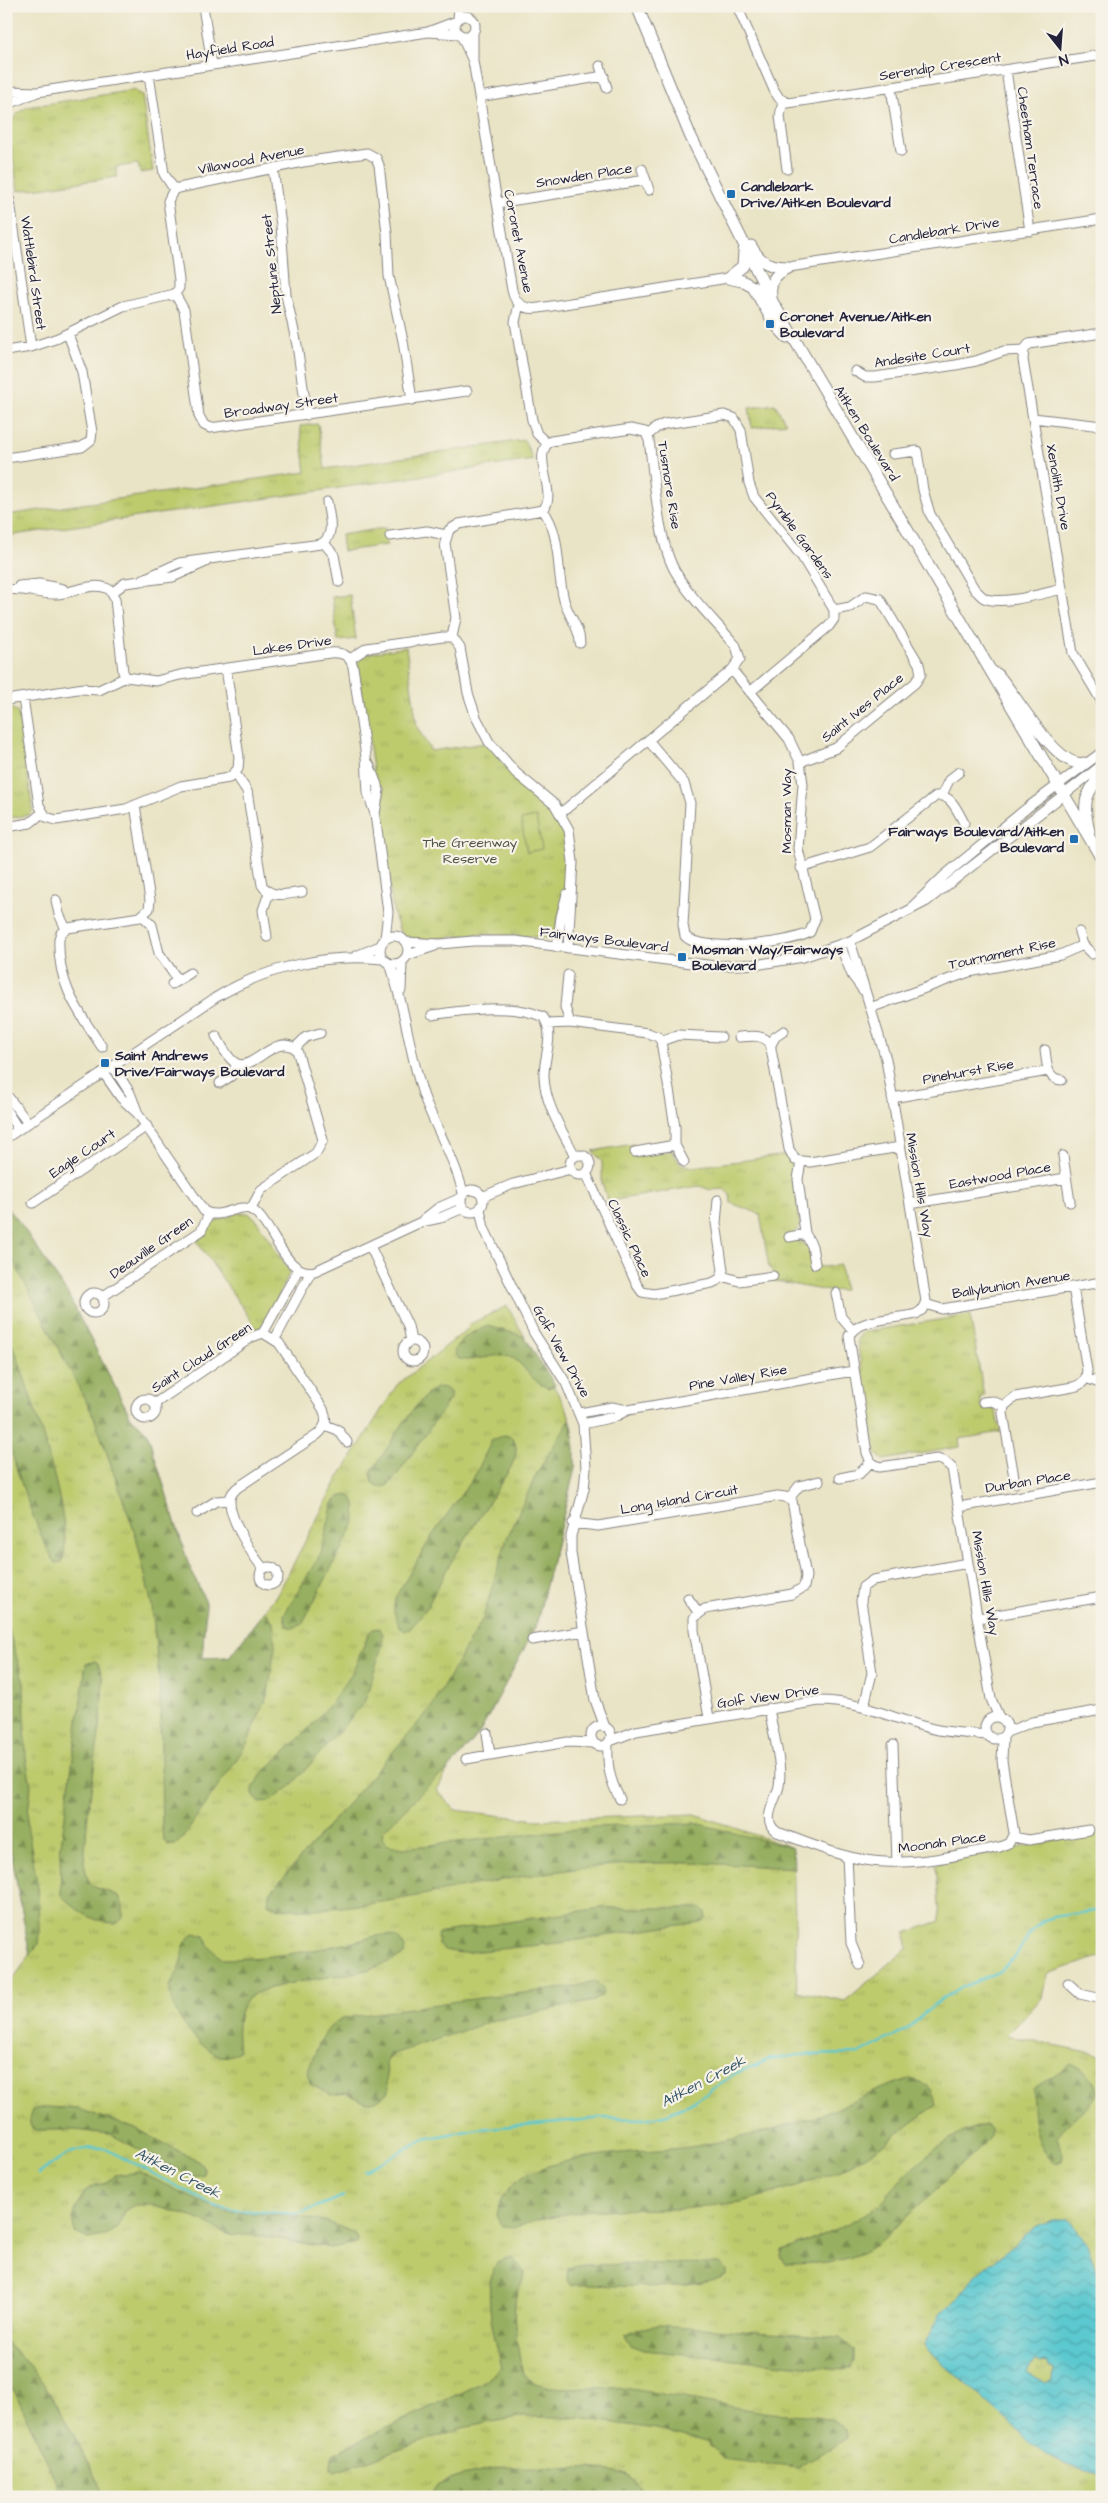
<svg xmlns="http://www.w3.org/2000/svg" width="1108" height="2503" font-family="'Architects Daughter',sans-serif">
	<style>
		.grass { fill: url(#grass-tufts); stroke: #707654 }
		.forest { fill: url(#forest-firs); stroke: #5c684e }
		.pitch { fill: #bdcb6d; stroke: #707654 }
		.water { fill: url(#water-waves); stroke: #3e7585; fill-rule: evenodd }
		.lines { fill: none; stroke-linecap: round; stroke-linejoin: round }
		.stream { stroke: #5bc8cf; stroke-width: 2.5 }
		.minor-casing { stroke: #868380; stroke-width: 11 }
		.major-casing { stroke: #868380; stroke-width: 13 }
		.minor { stroke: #fff; stroke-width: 9 }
		.major { stroke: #fff; stroke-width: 11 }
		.poi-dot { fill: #1f6fb2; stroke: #f7f3e8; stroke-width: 2 }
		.labels { text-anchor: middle; stroke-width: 4.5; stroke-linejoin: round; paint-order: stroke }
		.street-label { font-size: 14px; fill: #22223b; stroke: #f7f3e8 }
		.poi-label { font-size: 14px; font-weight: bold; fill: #22223b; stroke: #f7f3e8; text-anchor: start }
		.park-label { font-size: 14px; fill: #50554a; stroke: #f7f3e8 }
		.water-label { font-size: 15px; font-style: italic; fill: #335467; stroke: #f7f3e8 }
	</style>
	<defs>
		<pattern id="grass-tufts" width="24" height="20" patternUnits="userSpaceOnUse" patternTransform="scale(1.25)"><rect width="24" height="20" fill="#bdcb6d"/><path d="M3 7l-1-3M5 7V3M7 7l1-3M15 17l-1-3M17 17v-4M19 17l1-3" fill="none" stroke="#a2ae5f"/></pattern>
		<pattern id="forest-firs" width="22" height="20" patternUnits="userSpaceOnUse" patternTransform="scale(1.25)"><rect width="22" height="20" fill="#96af60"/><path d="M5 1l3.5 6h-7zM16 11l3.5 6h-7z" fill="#7a8e50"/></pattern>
		<pattern id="water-waves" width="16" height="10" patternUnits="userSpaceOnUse" patternTransform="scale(1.25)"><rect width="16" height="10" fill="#5bc8cf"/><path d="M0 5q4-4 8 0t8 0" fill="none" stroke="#4ba2a9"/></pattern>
	</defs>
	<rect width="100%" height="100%" fill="#f7f3e8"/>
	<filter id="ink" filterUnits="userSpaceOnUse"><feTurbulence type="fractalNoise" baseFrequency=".02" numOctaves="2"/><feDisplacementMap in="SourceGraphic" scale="10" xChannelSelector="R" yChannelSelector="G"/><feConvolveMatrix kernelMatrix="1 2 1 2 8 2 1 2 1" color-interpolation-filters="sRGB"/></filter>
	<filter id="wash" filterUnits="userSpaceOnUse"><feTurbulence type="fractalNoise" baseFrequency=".0096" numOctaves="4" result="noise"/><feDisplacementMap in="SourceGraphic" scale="20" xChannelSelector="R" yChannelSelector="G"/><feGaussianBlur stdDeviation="1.12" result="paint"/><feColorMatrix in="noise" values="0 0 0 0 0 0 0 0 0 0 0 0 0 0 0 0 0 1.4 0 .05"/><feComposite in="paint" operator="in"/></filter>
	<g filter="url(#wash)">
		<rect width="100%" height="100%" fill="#eae4c6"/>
		<path class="grass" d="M134,90L142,95L153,171L140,173L138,164L116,167L117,177L18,191L9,132C11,120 16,113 27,107Z
			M775,404L786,423L752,428L749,408Z
			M318,424L325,469L524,440L533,460L6,536V515L306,472L300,426Z
			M385,528L387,545L343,551L341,535Z
			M350,595L356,639L338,641L332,597Z
			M406,647L417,727L431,751L486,743L515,778L548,805L563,830L568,855L567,872L562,904L555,933L551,938L478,934L425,940L406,938L400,932L393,911L358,663L364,654Z
			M13,709L18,713L33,810L29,815L10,818L9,813H6V710Z
			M633,1144L635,1155L672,1151L680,1164L693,1167L786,1155L794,1166L800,1227L796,1231L798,1240L808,1246L812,1265L824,1267L840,1265L844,1290L828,1291L774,1281L773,1272L769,1268L760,1214L731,1203L730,1195L724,1189L711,1190L699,1186L608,1201L602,1183V1162L593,1151Z
			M6,1207L20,1223L67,1293L130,1416L147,1432L188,1563L206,1603L202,1658L229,1657L278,1593L338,1479L397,1385L469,1328L468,1325L507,1306L567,1409L573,1429L575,1468L536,1625L480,1732L448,1770L437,1790L455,1810L537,1820L695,1814L793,1848L797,1991L845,2001L907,1949L906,1933L940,1921L936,1864L1102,1831V1956L1047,1974L1042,1998L1006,2035L1102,2055V2497H6V1989L30,1955L6,1824Z
			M238,1213H248L255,1218L290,1272L263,1327L257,1329L196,1240L213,1222Z
			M970,1315L984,1396L980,1397L982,1408L995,1409L1001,1432L959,1439L960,1447L883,1460L876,1454L857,1340L863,1332Z"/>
		<path class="forest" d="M6,1207L20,1223L67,1293L130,1416L147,1432L188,1563L206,1603L202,1658L229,1657L265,1610L273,1622L275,1646L268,1694L247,1744L182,1839L175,1845L167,1844L163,1839L162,1829L160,1688L152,1606L136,1536L94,1417L6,1247Z
			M488,1326L523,1336L555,1385L548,1388C530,1382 523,1361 510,1357C491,1351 474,1365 457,1358L454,1350C461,1337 474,1331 488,1326Z
			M6,1332L17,1355C30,1398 77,1525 62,1562L56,1563C42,1547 8,1451 6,1428C4,1396 6,1364 6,1332Z
			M438,1387L445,1388L450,1392V1399L394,1479L387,1486L378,1487L373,1483L371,1472C388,1450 415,1397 438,1387Z
			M570,1419L575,1447V1468L536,1625L524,1649L480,1732L448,1770L432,1782L383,1831L382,1838L386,1844L403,1848L595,1827L695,1823L793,1848L794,1868C750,1866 705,1862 661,1863C576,1864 490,1882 406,1898C382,1902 285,1918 268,1903L269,1894L431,1708L483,1618L507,1538L537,1473Z
			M504,1435L512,1437C519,1448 516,1455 511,1467L448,1567L426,1609L410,1629L405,1631L399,1626L394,1612L395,1598L432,1536L477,1472L492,1440Z
			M346,1495L352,1497L355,1503L356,1521L302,1624L293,1628L286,1626L284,1615L321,1553L333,1503L339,1497Z
			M6,1620L24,1683L26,1758L31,1786L27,1823L38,1889L39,1931L38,1944L30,1955L6,1824Z
			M379,1628L383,1634L382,1646L364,1703L290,1787L269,1802L260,1803L253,1795V1787L263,1773L304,1734L331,1703L352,1673L369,1633L373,1629Z
			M95,1661L98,1663L103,1680L101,1719L88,1812L84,1863L87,1877L92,1886L119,1896L123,1906V1918L118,1923C95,1924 77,1911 61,1895L60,1852L86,1664Z
			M601,1908H701L705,1912L706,1919L700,1922L558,1943L461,1953L444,1950L438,1943L437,1935L443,1932Z
			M195,1933L204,1936L210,1947L223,1959C266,1959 312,1951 354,1942C367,1939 379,1933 392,1936C399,1937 402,1943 405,1948L404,1955C390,1962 373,1969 358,1972C336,1977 260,1984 247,1999C236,2012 237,2035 239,2051C233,2054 228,2058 221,2056C200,2050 168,2011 170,1988C171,1980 178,1974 180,1967C184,1951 180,1944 195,1933Z
			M591,1982H597L603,1989L602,1996L594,2001L495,2020L393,2054L386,2061L388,2092L376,2101L366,2103L347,2093L331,2095L311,2085L307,2072C315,2054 323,2026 343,2018L464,2000L574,1987Z
			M1071,2064C1086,2071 1093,2076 1098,2092C1090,2110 1068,2119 1057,2137L1063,2154L1062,2161L1055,2163C1034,2147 1032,2114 1033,2089Z
			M910,2079C928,2084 933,2086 936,2105L881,2146L846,2168L803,2184L742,2202L683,2209L590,2210L548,2217L515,2227L502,2226L496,2216C499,2199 511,2184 526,2175C565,2154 638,2152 682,2148C702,2146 722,2141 742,2137C768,2131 811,2119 836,2109C861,2098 884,2086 910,2079Z
			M47,2107L79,2109L139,2130L198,2161L203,2167L204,2174L191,2177L110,2134L75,2130H36L31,2127L29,2119L32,2110Z
			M985,2125C991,2129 992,2132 989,2139L878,2244C844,2264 824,2263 786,2264L781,2257L782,2251C816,2237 850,2228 879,2205C889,2197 895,2185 904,2176C923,2158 959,2129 985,2125Z
			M139,2172L205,2204L230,2212L295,2216L328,2222L354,2233L357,2239L356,2243L331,2248L261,2236L227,2234L198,2219L153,2205H135L125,2211L116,2229L103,2236L89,2239L75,2233L72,2218L85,2191L96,2185L108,2183L115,2175Z
			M512,2257L524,2272C523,2286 520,2284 517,2293C510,2313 519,2354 523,2375C546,2396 586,2384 615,2387C665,2393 715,2405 765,2412C787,2416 817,2412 837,2422C840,2424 843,2427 846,2430L847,2438L798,2468L723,2459L706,2442L656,2429L572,2417H518L462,2428L335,2472L331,2469L332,2454L485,2381L502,2368C495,2339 480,2288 498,2261Z
			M720,2263L726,2270V2275C691,2294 611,2284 570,2285L567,2280L568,2268L578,2265Z
			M659,2325L840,2338L854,2350V2361L851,2368L843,2370L644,2350L631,2345L625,2335L637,2329Z
			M6,2340L9,2346L31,2366L45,2386L74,2435L105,2497H63L14,2390L6,2386Z
			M504,2467C532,2468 605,2464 628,2476C636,2480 641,2489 644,2497H428L438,2484L462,2476Z"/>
		<path class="pitch" d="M536,817L542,849L527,852L521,820Z"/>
		<path class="water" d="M1053,2220H1069L1087,2244L1102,2286V2475L1067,2466L1047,2456L929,2351L925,2345L941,2312L954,2303L977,2274L1037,2226ZM1035,2360L1039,2363L1046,2362L1048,2367L1054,2368L1053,2380L1046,2383L1027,2372Z"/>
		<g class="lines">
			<path class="stream" d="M365,2171L424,2139L478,2129L605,2118L644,2119L668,2114L693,2102L736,2073L768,2060L799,2055L859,2054L909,2028L931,2007L958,1989L998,1972L1015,1957L1030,1933L1042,1921L1052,1917L1102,1910
				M39,2174C63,2155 73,2147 104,2148L214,2206L234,2210L298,2214L344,2196"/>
		</g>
	</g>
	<g filter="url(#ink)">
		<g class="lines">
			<defs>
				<path id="minor" d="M203,6L212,65
					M737,6L774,90L779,98L788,103L1102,55
					M455 26a10 10 0 1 1 20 0a10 10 0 1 1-20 0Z
					M458,19L459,6
					M428,32L458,34
					M473,32V61L512,290C515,305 525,310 539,308L728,278
					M461,35L473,61
					M600,66L607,88
					M1006,70L1030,231
					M149,75L164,174L174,189
					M891,88L901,151
					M9,91L37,92L428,32L457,21
					M479,97L604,76
					M783,101L780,116L787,169
					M11,103L35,93
					M273,169L281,225L286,295L297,345L307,415
					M642,169L649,190
					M6,174L31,347
					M497,203L646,180
					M789,267L1102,219
					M175,294L184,310L199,416L204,425L210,428L467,391
					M519,304L515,322L532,420L537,434L547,443
					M1102,333L1029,344L1024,350L1023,360L1073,653L1102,702
					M6,351L31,347L58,338L123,306L175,294L179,288V280L168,201L174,189L303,162L367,153L376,158L379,165L387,233L389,276L403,341L412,400
					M855,371L865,377H875L956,365L976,361L1004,351L1024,350
					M1033,418L1102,426
					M648,435L656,428L664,424L724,415L734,418L741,430L749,483L754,497L802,557L834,610V619L829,626L750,692
					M893,454L917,451L923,490L930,514L975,590C978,592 981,596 984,598C1001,606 1044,593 1062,589
					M6,458L82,447L91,440L92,432L82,372L68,334
					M543,510C562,535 556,571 564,600C568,616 580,627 580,643
					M390,536L427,531L446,535
					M324,543L334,555L339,582
					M141,580L179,563L321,544C336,536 329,516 327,502
					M19,586L39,584L63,589
					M6,590C23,587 40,595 57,594C73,593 95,580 110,590L115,599L123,672L126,677
					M113,592L125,583L173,577L206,562
					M452,637L456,618L445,543L449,530L459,524L543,510C559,493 529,454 551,441L631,429L645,432L649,440C654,475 658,542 675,571C691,599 716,622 736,646L740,659L732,670L561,813
					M350,659L367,648L443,637H452L460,648L468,693L476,717L489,742L516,773L555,805L569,830L573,862L568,948
					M81,689L99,690L126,677L156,681L180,675L330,653C342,652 350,655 353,667L366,757L368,793L375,814L388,912L385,939
					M23,698L39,805L46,817L56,820L126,809L181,786L229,778L238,769L239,757L226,668
					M6,700L84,688
					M648,740L684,783L690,803L683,925L685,936C700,953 791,944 810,932L815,919L798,849L803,784L800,762L789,739L732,670
					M800,762L836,748L915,683L921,674L919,664L880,599L866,596L850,607L834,610
					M369,764L379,790L375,814
					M235,773L247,791L262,885C271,899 287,894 302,892
					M942,795L949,780L959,772
					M6,827L30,823L42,813
					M801,868L870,847L936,796C951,793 958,812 964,823
					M56,900L59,914L66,929
					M913,906L945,875L1027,808L1102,752
					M143,916L152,925L159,953L178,980
					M1079,932L1083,945L1092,954
					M380 950a14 14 0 1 1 28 0a14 14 0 1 1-28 0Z
					M267,937L263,910L269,893
					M850,941L886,1059L926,1301L922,1310L916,1314C898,1319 857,1318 849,1336L867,1453L871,1462L879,1467L937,1459L944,1461L952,1468L991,1699L999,1717
					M406,942L440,944L473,941H515L715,966L761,964L803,957L850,941L927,901L1102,765
					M840,945L852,975L863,990
					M557,947L561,917L567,894
					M408,955L435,946
					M356,956L380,946
					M390,964C405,1007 409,1051 423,1094C435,1128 455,1158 463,1193
					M568,975L565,1007L570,1023
					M172,984L190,973
					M401,990L402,962
					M870,1008L969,972L1060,955L1083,945
					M432,1015C464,1010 513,1003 543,1017C556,1033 543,1059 544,1077C545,1105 563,1132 575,1156
					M547,1024L570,1023L648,1033L658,1037L661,1041L675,1127V1145L684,1162
					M216,1036C221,1044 226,1056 234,1062C251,1076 275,1030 297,1050L323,1140L316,1153L261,1190L251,1209
					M739,1037C751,1036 762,1034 770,1043L789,1149L795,1160L810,1162L900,1147
					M661,1041L678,1035L721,1037
					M771,1045L775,1037L784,1031
					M102,1047C78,1011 57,984 59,939L61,933L68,928L140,917L149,909L150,900L135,805
					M295,1048L306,1037L320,1033
					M1045,1050C1047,1063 1046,1079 1062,1080
					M113,1066L130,1093L137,1111
					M103,1072L121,1098L138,1114L204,1211C222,1222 239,1199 255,1212C274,1227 286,1278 315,1271L421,1222L440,1218L463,1208
					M220,1083L231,1076L237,1064
					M6,1094L28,1123
					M892,1098L1048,1071
					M6,1110L18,1129
					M6,1138L215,998C264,968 325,953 382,959
					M635,1152L675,1145
					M570 1165a10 10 0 1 1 20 0a10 10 0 1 1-20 0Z
					M1063,1156L1070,1202
					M801,1162L798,1179L805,1233L812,1246L815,1264
					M586,1173L637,1285L642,1292L654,1294L712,1283L720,1279L723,1270L716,1223L718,1200
					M461 1201a11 11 0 1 1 22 0a11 11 0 1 1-22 0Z
					M482,1197L513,1184L571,1169
					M33,1203L147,1126
					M910,1204L1066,1178
					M480,1209L484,1228L534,1333L566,1383L583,1424L586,1468L584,1489L571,1536V1553L595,1700L605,1727
					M423,1220L438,1208L461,1198
					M789,1237L805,1234
					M370,1246L408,1326L411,1341
					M722,1276L739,1281L773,1276
					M836,1293L841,1317L852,1330
					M84 1303a10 10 0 1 1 20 0a10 10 0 1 1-20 0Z
					M102,1297L201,1231L209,1214
					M925,1304L942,1309L1102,1282
					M263,1333L298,1270
					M275,1339L311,1272
					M403 1351a10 10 0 1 1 20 0a10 10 0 1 1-20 0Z
					M1086,1378L1102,1384
					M136 1409a10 10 0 1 1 20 0a10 10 0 1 1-20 0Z
					M983,1402L992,1401L1004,1406L1003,1413L1015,1483
					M154,1404L252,1337L263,1333
					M1004,1406L1015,1397L1073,1387C1082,1385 1087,1380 1087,1370L1073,1287
					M580,1413L612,1407L627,1410
					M583,1424L614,1417L628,1410L853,1371
					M325,1425L338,1430L347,1442
					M840,1478L859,1474L871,1462
					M789,1499L799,1486L819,1481
					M959,1507L1102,1482
					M197,1513L216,1501L230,1500
					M573,1523L598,1526L778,1496L785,1497L792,1501L806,1576L804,1587L792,1594L705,1609L694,1618V1630L709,1718
					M260 1576a9 9 0 1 1 18 0a9 9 0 1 1-18 0Z
					M263,1568C252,1555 229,1518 230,1501C230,1495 233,1492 237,1488L317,1435C326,1427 328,1420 323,1409L279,1343L263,1333
					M688,1598L698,1612
					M978,1618L1102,1597
					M532,1640L584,1631
					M864,1706L872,1673L861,1601L863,1587L873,1580L968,1563
					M769,1708C772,1730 783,1764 779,1786C776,1801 760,1820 777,1832C812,1844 847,1861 885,1862C923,1864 962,1854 1000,1847L1009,1843L1014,1833L1002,1761L1003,1738
					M985 1728a11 11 0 1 1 22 0a11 11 0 1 1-22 0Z
					M591 1736a10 10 0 1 1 20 0a10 10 0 1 1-20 0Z
					M1007,1732L1032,1722L1102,1710
					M487,1733L490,1755
					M610,1741L636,1731L819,1701C858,1701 889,1717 926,1727C945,1733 967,1733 987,1735
					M608,1743C607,1765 609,1779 620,1799
					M893,1745L897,1862
					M466,1759L568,1742L594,1743
					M1013,1837L1029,1840L1089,1830
					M847,1856L851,1943L860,1965
					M1068,1983L1080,1994L1102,1999"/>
				<path id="major" d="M637,6L690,135L773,303L1102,859
					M751,246C760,263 770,267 789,267
					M728,278L742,281L753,287L774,323L787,337
					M728,278L743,266L744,251
					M771,296C769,281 776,273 789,267
					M997,674C1015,693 1057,770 1084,763
					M1089,831C1082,803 1085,795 1102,773"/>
			</defs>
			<use href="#minor" class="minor-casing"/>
			<use href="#major" class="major-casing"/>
			<use href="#minor" class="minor"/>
			<use href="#major" class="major"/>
		</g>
	</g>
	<g class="poi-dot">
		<rect x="726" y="189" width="10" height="10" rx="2.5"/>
		<rect x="765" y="319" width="10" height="10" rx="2.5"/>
		<rect x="1069" y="834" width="10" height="10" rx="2.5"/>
		<rect x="677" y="952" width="10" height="10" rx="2.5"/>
		<rect x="100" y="1058" width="10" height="10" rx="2.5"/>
	</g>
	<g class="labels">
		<g class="street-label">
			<text transform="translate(230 48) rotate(-9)" y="5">Hayfield Road</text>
			<text transform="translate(940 66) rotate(-9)" y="5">Serendip Crescent</text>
			<text transform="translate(1031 148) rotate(82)" y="5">Cheetham Terrace</text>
			<text transform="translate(251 159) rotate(-11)" y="5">Villawood Avenue</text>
			<text transform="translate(584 175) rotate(-9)" y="5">Snowden Place</text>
			<text transform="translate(944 230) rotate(-9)" y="5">Candlebark Drive</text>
			<text transform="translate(519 241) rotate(79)" y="5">Coronet Avenue</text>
			<text transform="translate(271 264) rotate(-96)" y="5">Neptune Street</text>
			<text transform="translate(34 273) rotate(82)" y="5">Wattlebird Street</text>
			<text transform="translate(922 355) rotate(-9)" y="5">Andesite Court</text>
			<text transform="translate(281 405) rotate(-8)" y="5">Broadway Street</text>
			<text transform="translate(867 433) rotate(58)" y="5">Aitken Boulevard</text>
			<text transform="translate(670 485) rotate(81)" y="5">Tusmore Rise</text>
			<text transform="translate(1059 487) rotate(80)" y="5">Xenolith Drive</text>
			<text transform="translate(800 535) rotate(54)" y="5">Pymble Gardens</text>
			<text transform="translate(292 645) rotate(-8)" y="5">Lakes Drive</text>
			<text transform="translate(862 707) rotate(-39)" y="5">Saint Ives Place</text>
			<text transform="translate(786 811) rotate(-90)" y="5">Mosman Way</text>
			<text transform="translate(604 939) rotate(7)" y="5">Fairways Boulevard</text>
			<text transform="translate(1002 953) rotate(-12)" y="5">Tournament Rise</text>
			<text transform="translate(968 1071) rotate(-10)" y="5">Pinehurst Rise</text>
			<text transform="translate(82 1153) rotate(-34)" y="5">Eagle Court</text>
			<text transform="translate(1000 1175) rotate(-10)" y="5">Eastwood Place</text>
			<text transform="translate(920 1185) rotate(80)" y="5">Mission Hills Way</text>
			<text transform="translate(630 1238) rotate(65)" y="5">Classic Place</text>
			<text transform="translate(151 1247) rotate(-35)" y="5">Deauville Green</text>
			<text transform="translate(1011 1284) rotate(-9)" y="5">Ballybunion Avenue</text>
			<text transform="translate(562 1351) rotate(61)" y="5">Golf View Drive</text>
			<text transform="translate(201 1357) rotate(-33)" y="5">Saint Cloud Green</text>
			<text transform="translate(738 1377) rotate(-10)" y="5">Pine Valley Rise</text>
			<text transform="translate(1028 1481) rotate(-9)" y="5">Durban Place</text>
			<text transform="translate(679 1499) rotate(-10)" y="5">Long Island Circuit</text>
			<text transform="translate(986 1583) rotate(80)" y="5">Mission Hills Way</text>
			<text transform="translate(768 1696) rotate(-8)" y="5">Golf View Drive</text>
			<text transform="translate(942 1842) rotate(-8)" y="5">Moonah Place</text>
		</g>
		<g class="poi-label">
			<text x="741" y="191">Candlebark<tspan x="741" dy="16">Drive/Aitken Boulevard</tspan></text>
			<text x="780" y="321">Coronet Avenue/Aitken<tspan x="780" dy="16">Boulevard</tspan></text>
			<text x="1064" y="836" text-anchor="end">Fairways Boulevard/Aitken<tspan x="1064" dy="16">Boulevard</tspan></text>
			<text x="692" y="954">Mosman Way/Fairways<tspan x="692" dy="16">Boulevard</tspan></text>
			<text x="115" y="1060">Saint Andrews<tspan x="115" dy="16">Drive/Fairways Boulevard</tspan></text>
		</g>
		<g class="park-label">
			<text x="470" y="847">The Greenway<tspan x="470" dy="16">Reserve</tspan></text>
		</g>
		<g class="water-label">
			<text transform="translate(703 2081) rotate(-28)" y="5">Aitken Creek</text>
			<text transform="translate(178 2173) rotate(27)" y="5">Aitken Creek</text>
		</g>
	</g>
	<rect width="1108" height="2503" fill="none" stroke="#f7f3e8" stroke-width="25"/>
	<g transform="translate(1060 48) rotate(163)" stroke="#f7f3e8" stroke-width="4" paint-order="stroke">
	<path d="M0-4L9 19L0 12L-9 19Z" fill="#22223b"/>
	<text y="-8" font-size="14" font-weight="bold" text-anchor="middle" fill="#22223b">N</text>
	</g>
</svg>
